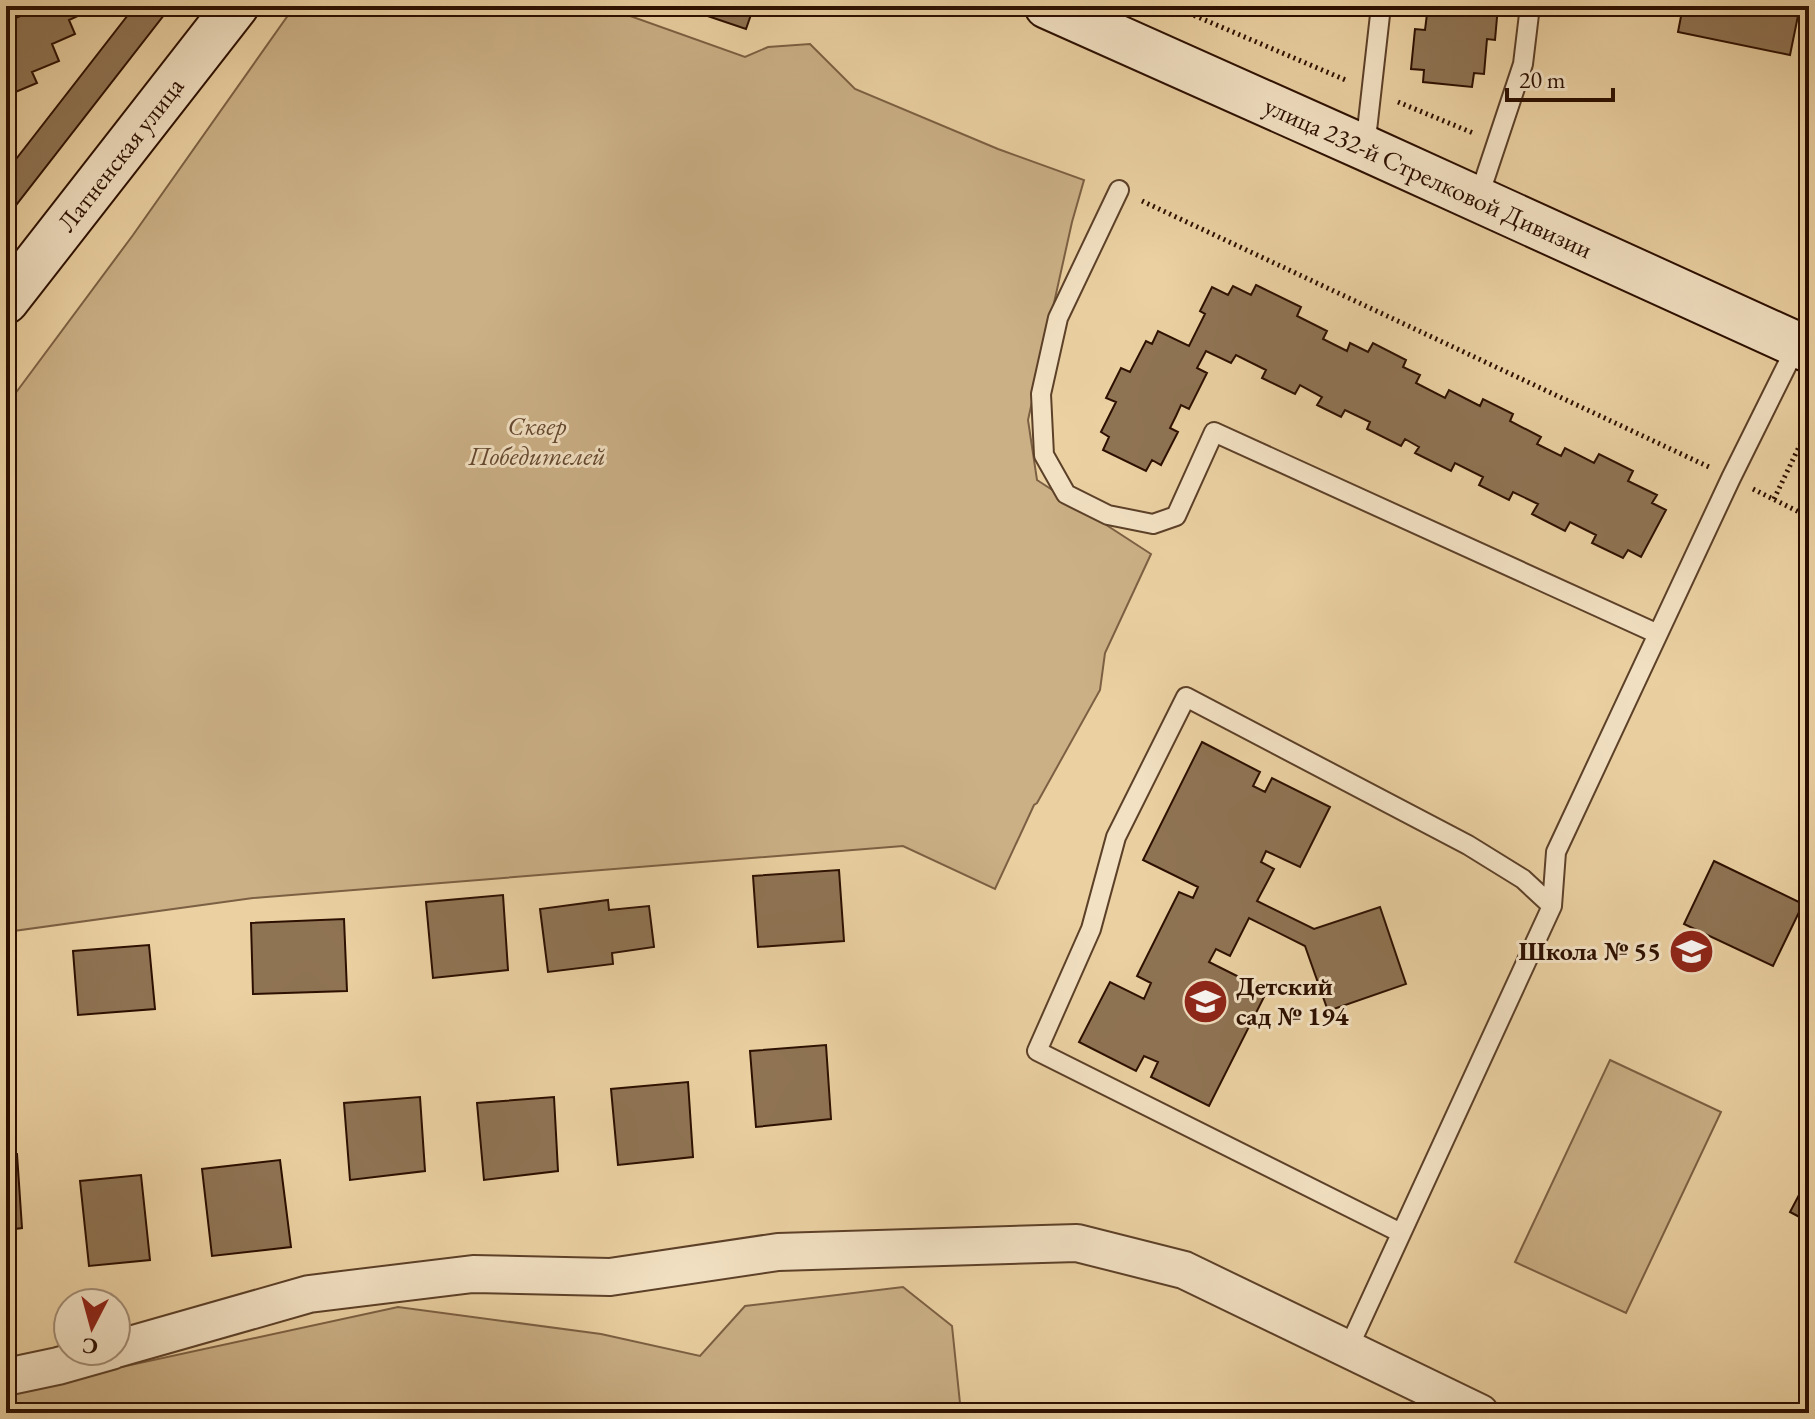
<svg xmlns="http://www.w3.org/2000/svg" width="1815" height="1419" font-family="'EB Garamond',serif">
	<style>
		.green { fill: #cbb086; stroke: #7c6043; stroke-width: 2 }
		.building { fill: #8f7454; stroke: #2c0f00; stroke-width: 2 }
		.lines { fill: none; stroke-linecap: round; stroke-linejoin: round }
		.lane-casing { stroke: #5c4028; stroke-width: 22 }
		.street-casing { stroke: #5c4028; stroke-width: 40 }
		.secondary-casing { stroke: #2c0f00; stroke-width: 48 }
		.path { stroke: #2c0f00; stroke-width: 5; stroke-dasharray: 2 4; stroke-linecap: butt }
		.lane { stroke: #f2e1c3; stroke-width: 18 }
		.street { stroke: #f2e1c3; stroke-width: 36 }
		.secondary { stroke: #f2e1c3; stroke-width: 44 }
		.labels { text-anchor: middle; stroke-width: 6; stroke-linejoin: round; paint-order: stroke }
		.street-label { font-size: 26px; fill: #2c0f00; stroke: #f2e1c3 }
		.park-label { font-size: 26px; font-style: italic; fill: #64472f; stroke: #f2e1c3 }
		.poi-label { font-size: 26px; font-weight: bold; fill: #2c0f00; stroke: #f2e1c3; text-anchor: end }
	</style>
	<rect width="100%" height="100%" fill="#ebd1a2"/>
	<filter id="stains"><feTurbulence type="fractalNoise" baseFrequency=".0025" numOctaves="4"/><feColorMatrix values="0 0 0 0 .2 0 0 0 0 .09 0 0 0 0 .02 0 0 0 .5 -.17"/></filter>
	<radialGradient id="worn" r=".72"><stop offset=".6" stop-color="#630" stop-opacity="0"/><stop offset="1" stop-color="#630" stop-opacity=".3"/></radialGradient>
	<path class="green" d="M324,6H626L630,16L745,57L768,47L810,44L855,89L998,149L1084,180L1072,222L1028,420L1037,480L1151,554L1105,653L1100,690L1037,803L1034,805L995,889L903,846L253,898L6,932V406L133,235L289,14L319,12Z
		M1610,1060L1721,1112L1626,1313L1515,1262Z
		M903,1287L952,1326L961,1413H6V1392L398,1307L601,1334L700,1356L745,1306Z"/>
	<path class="building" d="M44,6H94L95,8L69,20L75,34L52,44L59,61L32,72L37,83L6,96V22Z
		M135,6H171L6,218V172Z
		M678,6H754L746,29Z
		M1428,6H1498L1495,40L1487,39L1484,74L1474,73L1472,87L1423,82L1424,70L1411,69L1415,29L1425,30Z
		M1683,6H1800L1790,55L1678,32Z
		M1256,285L1301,307L1297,316L1327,331L1323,339L1347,351L1350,343L1368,352L1373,343L1406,360L1403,367L1420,375L1416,383L1445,398L1449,390L1480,406L1483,399L1513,414L1510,421L1541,437L1537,444L1561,456L1565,448L1594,463L1599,454L1633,471L1628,481L1657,495L1652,503L1666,510L1641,557L1628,550L1623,558L1592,543L1596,535L1570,522L1565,531L1532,514L1538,504L1513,492L1509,500L1479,485L1483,477L1455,463L1451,471L1415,453L1419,447L1405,439L1401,446L1367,429L1370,422L1345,410L1341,417L1317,405L1322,397L1300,385L1295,394L1262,378L1266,370L1236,355L1231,363L1206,351L1197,368L1207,373L1189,409L1181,405L1176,416L1170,428L1178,432L1161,465L1152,460L1146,471L1103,450L1109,437L1101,432L1116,402L1106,398L1121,368L1130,372L1146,341L1152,344L1158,331L1189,346L1205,314L1200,311L1212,287L1228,295L1233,286L1251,295Z
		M1202,742L1260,772L1253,786L1265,792L1272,778L1330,807L1300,867L1266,851L1261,862L1274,869L1257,901L1314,929L1380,907L1406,984L1328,1011L1305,946L1249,918L1230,956L1216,949L1209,962L1267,991L1209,1106L1151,1077L1158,1062L1144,1056L1136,1071L1079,1042L1110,982L1144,999L1151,983L1137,976L1179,892L1193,898L1198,887L1143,860Z
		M1714,861L1803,904L1773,966L1684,924Z
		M839,870L844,941L758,947L753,876Z
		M503,895L508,970L433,978L426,902Z
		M608,900L609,910L649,906L654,947L612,953L613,964L548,972L540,909Z
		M344,919L347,991L253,994L251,923Z
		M149,945L155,1009L78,1015L73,951Z
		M826,1045L831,1119L756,1127L750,1051Z
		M688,1082L693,1157L618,1165L611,1089Z
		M420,1097L425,1171L350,1180L344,1103Z
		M554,1097L558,1171L484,1180L477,1103Z
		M17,1154L22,1228L6,1230V1155Z
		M280,1160L291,1247L212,1256L202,1169Z
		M141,1175L150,1260L89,1266L80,1181Z
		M1809,1176V1222L1790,1212Z"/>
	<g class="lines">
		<defs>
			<path id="lane" d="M1365,148L1381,6
				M1119,190L1058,318L1041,394L1044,455L1066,494L1108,515L1153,524L1176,516L1214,432L1658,634
				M1478,199L1523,64L1530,6
				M1401,1233L1037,1051L1091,929L1116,837L1186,697L1468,845L1523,879L1552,906
				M1348,1349L1552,906L1556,852L1731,478L1797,345"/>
			<path id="street" d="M116,1349L309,1294L473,1274L610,1277L778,1252L1077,1243L1184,1270L1480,1413
				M6,1377L58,1366L111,1351"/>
			<g id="secondary">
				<path id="s1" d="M1047,6L1365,148L1809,350"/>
				<path id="s2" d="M6,301L236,6"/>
			</g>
		</defs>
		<use href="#lane" class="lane-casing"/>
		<use href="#street" class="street-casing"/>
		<use href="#secondary" class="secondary-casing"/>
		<path class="path" d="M1172,6L1348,81
			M1398,102L1473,133
			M1142,201L1709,467
			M1753,489L1809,517
			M1774,499L1809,426"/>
		<use href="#lane" class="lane"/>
		<use href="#street" class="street"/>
		<use href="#secondary" class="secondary"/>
	</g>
	<defs>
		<symbol id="school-disc" viewBox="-11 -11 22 22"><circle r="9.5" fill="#8f2418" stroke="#f2e1c3"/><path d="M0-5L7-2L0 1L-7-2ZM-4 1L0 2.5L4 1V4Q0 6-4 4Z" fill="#fff"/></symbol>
	</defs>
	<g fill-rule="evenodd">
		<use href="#school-disc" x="1666" y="926" width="51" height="51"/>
		<use href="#school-disc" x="1180" y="976" width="51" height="51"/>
	</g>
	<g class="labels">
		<g class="street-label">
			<text dy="9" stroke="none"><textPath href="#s2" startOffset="186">Латненская улица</textPath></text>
			<text dy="9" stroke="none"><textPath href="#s1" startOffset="418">улица 232-й Стрелковой Дивизии</textPath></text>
		</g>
		<g class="park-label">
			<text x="537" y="435">Сквер<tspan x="537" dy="30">Победителей</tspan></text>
		</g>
		<g class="poi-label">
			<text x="1661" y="960">Школа № 55</text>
			<text x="1236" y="995" text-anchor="start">Детский<tspan x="1236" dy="30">сад № 194</tspan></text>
		</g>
	</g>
	<rect width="1815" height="1419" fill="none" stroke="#ebd1a2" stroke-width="32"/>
	<rect x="8" y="8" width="1799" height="1403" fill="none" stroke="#2c0f00" stroke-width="4"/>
	<rect x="16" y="16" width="1783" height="1387" fill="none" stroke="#2c0f00" stroke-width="2"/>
	<g transform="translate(92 1327) rotate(186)"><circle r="38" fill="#f2e1c3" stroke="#a38d75" stroke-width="2"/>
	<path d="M0-6L14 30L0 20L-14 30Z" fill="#8f2418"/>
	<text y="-12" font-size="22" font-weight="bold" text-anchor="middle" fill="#2c0f00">С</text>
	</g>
	<path d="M1507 88v12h106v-12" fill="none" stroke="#2c0f00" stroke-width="4"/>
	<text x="1519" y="88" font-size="24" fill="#2c0f00" stroke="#f2e1c3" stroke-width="6" paint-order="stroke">20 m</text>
	<rect width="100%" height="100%" filter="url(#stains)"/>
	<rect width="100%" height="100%" fill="url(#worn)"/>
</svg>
